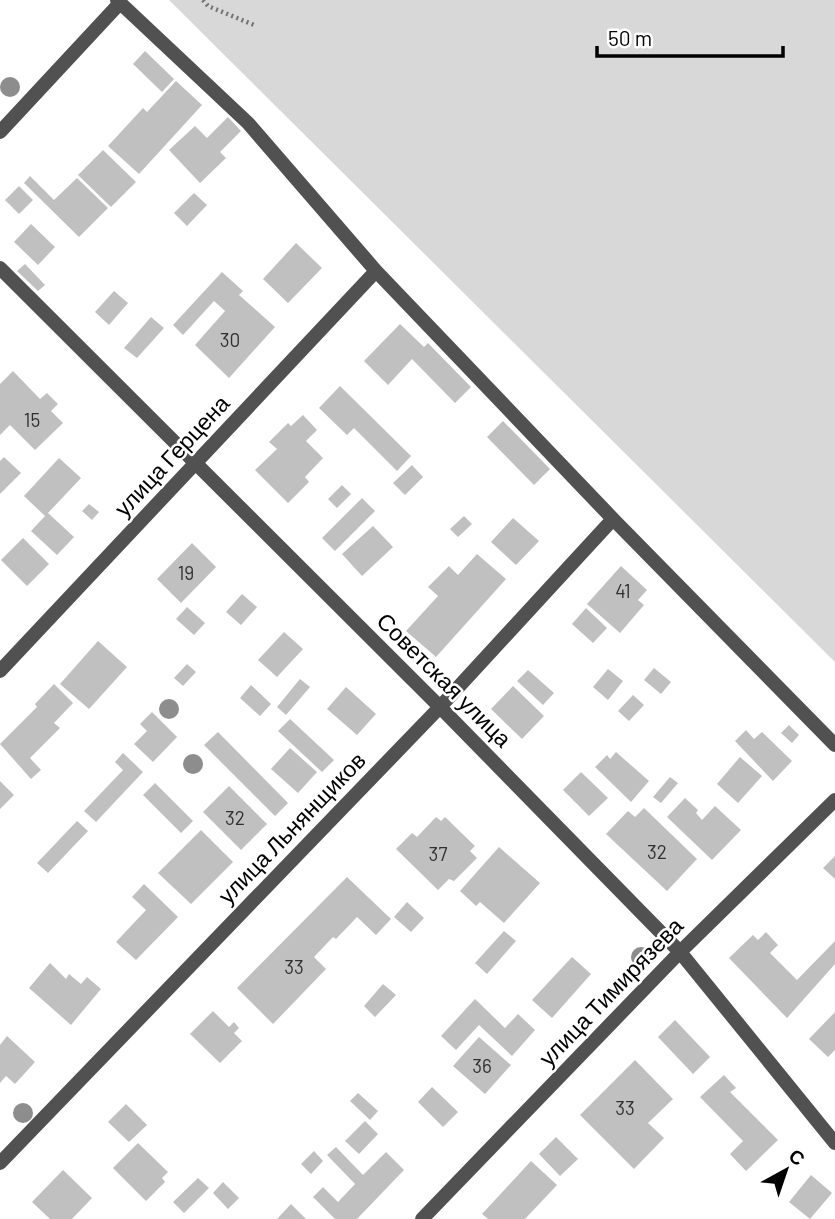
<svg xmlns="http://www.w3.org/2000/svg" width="835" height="1219" font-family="Barlow,sans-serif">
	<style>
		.green { fill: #d8d8d8 }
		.building { fill: #c0c0c0 }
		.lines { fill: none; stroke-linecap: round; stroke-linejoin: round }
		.path { stroke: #737373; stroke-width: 4.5; stroke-dasharray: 2 3.5; stroke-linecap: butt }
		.street { stroke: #515151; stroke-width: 14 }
		.tree { fill: #8d8d8d }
		.labels { text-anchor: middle; stroke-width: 5; stroke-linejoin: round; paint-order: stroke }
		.number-label { font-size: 19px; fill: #303030 }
		.street-label { font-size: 23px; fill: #000; stroke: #fff }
	</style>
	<rect width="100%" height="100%" fill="#fff"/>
	<path class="green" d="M169,0H835V662Z"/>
	<path class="building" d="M145,51L174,79L162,92L133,64Z
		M176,81L202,105L139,174L108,146L143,108L147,112Z
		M228,117L241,131L220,152L226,158L200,183L169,150L195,126L207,138Z
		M103,150L136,182L111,207L78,175Z
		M30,176L54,200L77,178L108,208L79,237L24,183Z
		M19,186L33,200L19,214L5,200Z
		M194,193L207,205L187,226L174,213Z
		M31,224L55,247L38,265L14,242Z
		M296,243L322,268L288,303L263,279Z
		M25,264L45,285L38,291L17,271Z
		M222,272L243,291L239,295L275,327L229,378L195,345L225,311L214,301L183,335L173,325Z
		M114,291L128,303L109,325L95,312Z
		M151,317L164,328L137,358L124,348Z
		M400,324L424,347L428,343L471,387L455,403L412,359L388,385L364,361Z
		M13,371L40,399L47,393L58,404L51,411L63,423L35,450L10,425L0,435V384Z
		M340,386L411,456L397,471L354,428L347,435L319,408Z
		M303,415L317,430L306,441L323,458L305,477L309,482L288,503L255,470L277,449L269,442L288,423L291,426Z
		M503,421L550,469L534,485L487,437Z
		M4,457L21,473L0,494V461Z
		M59,458L81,478L48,513L74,537L57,555L31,531L45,516L24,496Z
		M412,465L423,477L405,495L393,483Z
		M342,485L351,494L337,508L328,499Z
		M362,498L375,511L335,551L322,538Z
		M89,504L99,512L92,520L82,511Z
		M464,516L472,524L458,537L450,529Z
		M513,518L539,541L516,565L491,542Z
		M373,526L393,547L362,576L342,554Z
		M23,538L49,564L27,586L1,560Z
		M192,543L216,567L181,603L157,579Z
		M477,554L506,579L436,657L406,631L438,596L428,587L449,566L458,575Z
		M621,566L647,590L638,600L644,605L620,633L587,604Z
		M242,594L257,607L241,625L226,612Z
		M187,607L205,623L194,635L176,619Z
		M586,608L607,628L593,643L572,624Z
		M284,632L303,649L277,677L258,660Z
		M98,641L127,667L89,709L60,684Z
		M187,664L196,672L183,686L174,678Z
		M654,668L671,682L661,694L644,680Z
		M608,669L623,681L608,700L593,687Z
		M528,670L554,693L543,705L517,681Z
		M300,679L310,687L286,715L277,707Z
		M54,684L73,703L54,723L60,728L30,758L41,770L31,779L0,744L37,707L35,704Z
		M251,685L271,704L260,716L240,698Z
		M513,686L544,716L522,739L491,709Z
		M346,687L376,714L357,735L327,709Z
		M633,695L644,705L629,721L618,711Z
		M152,712L177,737L153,762L134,744L147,731L140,724Z
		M290,719L334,760L322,772L278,731Z
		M789,725L799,735L792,743L781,733Z
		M746,730L754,739L762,732L792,761L773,781L735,741Z
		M218,732L288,803L275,816L204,745Z
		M290,748L317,772L298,793L271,769Z
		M616,752L649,781L631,802L595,767L607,755L610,759Z
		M123,753L143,772L96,822L84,811L123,770L115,762Z
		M740,757L762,776L738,803L717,784Z
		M581,772L608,798L589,816L563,790Z
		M670,777L678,783L661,803L653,797Z
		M0,781L14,795L0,809Z
		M155,783L193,821L181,833L143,795Z
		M229,786L267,824L241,850L203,812Z
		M685,798L698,810L696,813L702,820L715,806L741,830L712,860L667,817Z
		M644,808L697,859L667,891L606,834L628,811L635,817Z
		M436,817L441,821L445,817L475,846L470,851L477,858L454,881L449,879L438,890L396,849L412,833L417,837Z
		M77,821L88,831L48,873L37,863Z
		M201,830L233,862L191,904L158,873Z
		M499,847L540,883L504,923L480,902L476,906L460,891Z
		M835,856V879L823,868Z
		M347,877L391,919L376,935L357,917L336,939L333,937L314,957L326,969L273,1024L237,988Z
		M144,884L178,917L136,960L116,942L146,910L132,897Z
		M407,902L424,918L411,932L394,917Z
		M504,931L516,941L487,974L475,963Z
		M766,932L778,945L770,953L797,980L835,941V964L787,1018L729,958L753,935L758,940Z
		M572,957L591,974L552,1018L532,1000Z
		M50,963L66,979L69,974L81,984L87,977L101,989L71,1025L29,988Z
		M383,984L396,995L375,1017L364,1006Z
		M475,999L505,1028L518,1014L535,1030L512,1056L479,1025L456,1050L441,1036Z
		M213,1011L229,1027L234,1022L239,1028L234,1033L242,1041L220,1063L190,1034Z
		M835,1012V1050L828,1057L809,1039Z
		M675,1020L710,1057L693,1074L658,1037Z
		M7,1036L35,1062L15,1084L6,1076L0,1083V1045Z
		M479,1037L511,1065L485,1094L453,1066Z
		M635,1060L673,1099L648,1123L664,1138L634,1169L580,1115Z
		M724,1075L736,1088L730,1092L778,1140L746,1171L730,1154L743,1141L700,1097Z
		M432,1087L458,1112L443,1127L418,1102Z
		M358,1093L378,1111L370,1120L350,1101Z
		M126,1104L147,1125L129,1142L108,1122Z
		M365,1121L378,1134L359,1154L345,1141Z
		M556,1137L578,1159L560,1176L539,1154Z
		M138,1143L168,1172L162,1178L165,1182L146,1201L113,1168Z
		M336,1147L363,1175L386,1152L404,1170L357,1219H335L313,1197L323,1187L338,1202L355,1184L327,1155Z
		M314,1151L323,1161L311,1174L301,1164Z
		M531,1161L557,1185L525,1219H488L482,1214Z
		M63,1170L92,1198L72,1219H50L32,1202Z
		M811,1175L832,1193L810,1219L789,1202Z
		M198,1178L209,1188L184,1213L173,1202Z
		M223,1182L239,1198L228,1209L213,1193Z
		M291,1204L306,1219H277Z"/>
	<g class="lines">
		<path class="path" d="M203,0L208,6L254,25"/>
		<path class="street" d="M117,0L248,123L376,271L613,519L835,745
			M0,132L120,3
			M0,268L440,707L680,952L835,1143
			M0,671L376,271
			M0,1163L440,707L613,519
			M422,1219L680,952L835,800"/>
	</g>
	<g class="tree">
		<circle cx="10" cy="87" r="10"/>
		<circle cx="169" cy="709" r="10"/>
		<circle cx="193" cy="764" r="10"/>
		<circle cx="641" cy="957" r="10"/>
		<circle cx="23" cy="1113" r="10"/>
	</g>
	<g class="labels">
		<g class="number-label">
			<text x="230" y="347">30</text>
			<text x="32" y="427">15</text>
			<text x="186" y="580">19</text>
			<text x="623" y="598">41</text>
			<text x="235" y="825">32</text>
			<text x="657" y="859">32</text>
			<text x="438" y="861">37</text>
			<text x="294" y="974">33</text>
			<text x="482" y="1073">36</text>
			<text x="625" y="1115">33</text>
		</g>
		<g class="street-label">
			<text transform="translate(172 456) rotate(-47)" y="8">улица Герцена</text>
			<text transform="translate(444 680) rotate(45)" y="8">Советская улица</text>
			<text transform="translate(292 828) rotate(-46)" y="8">улица Льнянщиков</text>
			<text transform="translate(611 992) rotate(-46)" y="8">улица Тимирязева</text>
		</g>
	</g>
	<g transform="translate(786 1170) rotate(40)" stroke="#ffffff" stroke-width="5" paint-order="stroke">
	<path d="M0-5L12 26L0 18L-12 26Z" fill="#000000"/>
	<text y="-10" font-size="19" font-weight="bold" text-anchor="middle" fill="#000000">С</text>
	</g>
	<path d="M597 46v10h186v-10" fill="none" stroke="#000000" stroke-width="3.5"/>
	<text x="608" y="46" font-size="21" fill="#000000" stroke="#ffffff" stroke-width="5" paint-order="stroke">50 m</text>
</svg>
